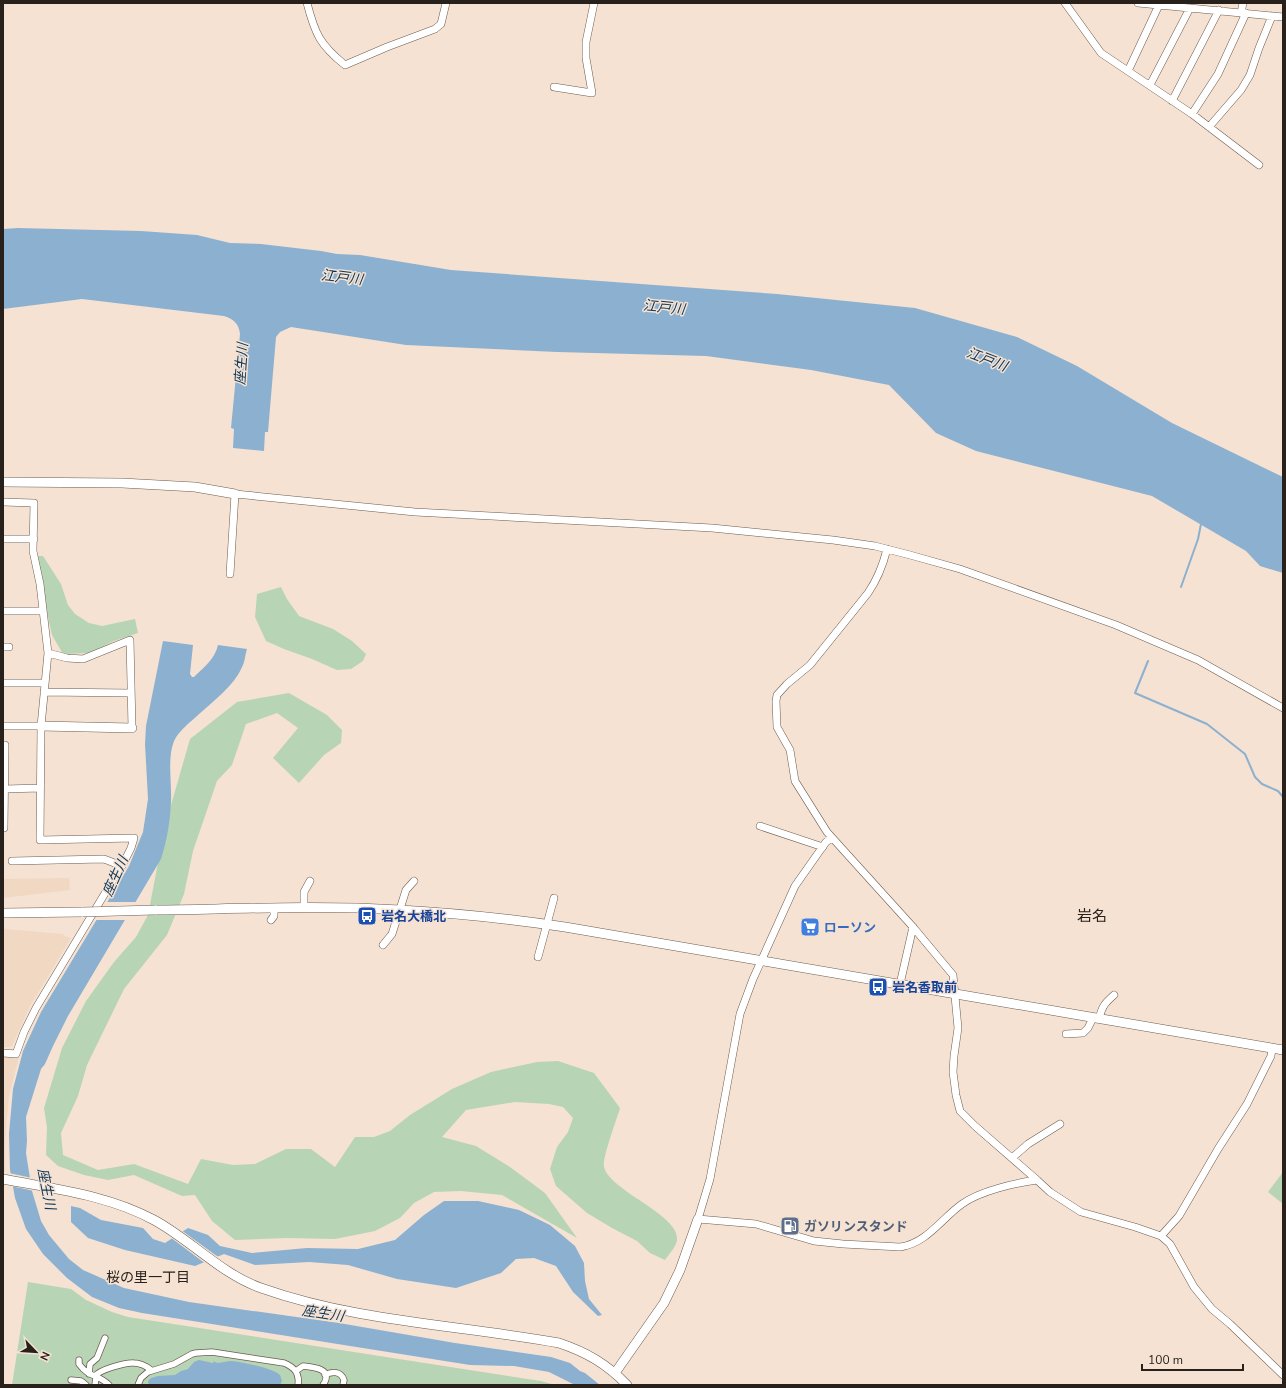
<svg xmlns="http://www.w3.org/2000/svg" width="1286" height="1388" font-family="'Nunito Sans','Noto Sans JP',sans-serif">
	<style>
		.built { fill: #f0d8c3 }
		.green { fill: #b7d5b4 }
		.water { fill: #8cb0d0 }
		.pier { fill: #f5e2d3 }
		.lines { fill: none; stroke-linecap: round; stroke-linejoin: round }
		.stream { stroke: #8cb0d0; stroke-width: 2 }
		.pedestrian-casing { stroke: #6c5c4f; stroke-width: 7 }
		.minor-casing { stroke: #6c5c4f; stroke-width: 8 }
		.tertiary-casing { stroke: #6c5c4f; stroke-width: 10 }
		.pedestrian { stroke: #fff; stroke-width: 5.5 }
		.minor { stroke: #fff; stroke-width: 7 }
		.tertiary { stroke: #fff; stroke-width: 9 }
		.tertiary-bridge-casing { stroke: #6c5c4f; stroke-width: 10; stroke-linecap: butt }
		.tertiary-bridge { stroke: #fff; stroke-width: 9 }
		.labels { text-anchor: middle; stroke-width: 3; stroke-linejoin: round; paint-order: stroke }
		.transit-label { font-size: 13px; font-weight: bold; fill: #164399; stroke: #f5e2d3; text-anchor: start }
		.shop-label { font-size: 13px; font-weight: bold; fill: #366cbe; stroke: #f5e2d3; text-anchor: start }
		.service-label { font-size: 13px; font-weight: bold; fill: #4e5e75; stroke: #f5e2d3; text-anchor: start }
		.water-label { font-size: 14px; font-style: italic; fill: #0c3656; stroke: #f5e2d3 }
		.neighbourhood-label { font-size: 14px; fill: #27201b; stroke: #f5e2d3 }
		.quarter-label { font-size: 15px; fill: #27201b; stroke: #f5e2d3 }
	</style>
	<rect width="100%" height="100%" fill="#f5e2d3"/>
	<path class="built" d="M69,878L70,890L3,898V879Z
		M3,927L5,929L63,934L64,936L71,938L30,1006L12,1046L10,1047H3Z
		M3,1057H19L9,1095L5,1142V1172L3,1171Z"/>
	<path class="green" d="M38,556H43L61,584L68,605L75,614L89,623L102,626L135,619L138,633L114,641L90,653L63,654L52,635L45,603Z
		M281,587L287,599L299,616L333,629L352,641L366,654L363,661L351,669L337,670L312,659L284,649L266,641L255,617L257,594Z
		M289,693L327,715L342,730L341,743L324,755L299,783L273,758L298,728L277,713L246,724L232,765L217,781L193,851L184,894L167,935L124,989L87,1065L78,1096L61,1133L63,1155L98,1170L134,1164L188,1184L201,1159L233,1165L255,1164L286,1149H311L335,1167L355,1137H374L390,1131L410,1115L452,1089L491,1072L537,1062L558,1061L594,1073L620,1108C617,1119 602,1158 604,1167C609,1190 679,1215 677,1239C677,1246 669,1254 665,1260L650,1253L637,1241L612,1228L587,1213L556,1186L550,1169L557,1147L568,1132L573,1118L563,1107L549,1104L515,1102L466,1110L442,1137L476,1146L510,1167L545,1193L577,1238L502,1195L461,1191L434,1192L414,1203L400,1218L375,1231L335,1239L287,1238L235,1240L212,1221L195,1195L182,1196L134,1175L108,1180L84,1175L58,1166L46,1155L47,1127L44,1108L62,1048L86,1001L114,962L136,937L148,915L165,826L190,739L237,702Z
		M1283,1172V1204L1268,1192Z
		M28,1282L71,1289L86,1300L112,1312L128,1317L541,1381L555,1385H12Z"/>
	<path class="water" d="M18,228L141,231L197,235L230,243L261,244L321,251L337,254L360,255L451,270L777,294L915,308L1017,337L1077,366L1172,423L1283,477V573L1260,566L1246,551L1152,496L976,451L936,433L889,385L811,370L706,356L557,352L406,345L291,327L280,332L276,337L268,432H265L264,451L233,448L234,429L231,428L240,334C239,324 234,319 224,316L82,299L3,309V229Z
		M163,641L193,645L190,674L192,677H194C204,667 215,659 218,645L247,649C245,655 245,662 242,667C235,685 211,703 197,716C189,723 179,731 174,741C167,758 172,784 171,802C170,822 167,840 161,859L68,1016L53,1046L45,1064L41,1069L26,1117L27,1141L26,1153L32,1191L41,1221L49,1235L69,1259L83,1270L124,1288L189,1302L339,1323L455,1343L551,1357L570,1363L580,1371L585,1373L600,1385H575L549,1372L514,1366L470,1365L142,1313L119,1308L92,1297L67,1278L43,1254L26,1229L15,1198L10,1170L9,1134L13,1089L23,1051L41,1012L129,866L143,832L148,799L145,744L146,726Z
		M444,1201H478L519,1210L550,1225L575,1246L584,1263L585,1281L589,1299L602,1315L598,1316L573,1292L556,1266L534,1258L516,1259L501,1273L456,1288L397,1279L348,1265L309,1262L255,1265L224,1254L195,1266L125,1250L88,1238L71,1222V1206L80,1208L101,1220L143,1228L153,1239L165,1243L188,1228L208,1235L220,1246L252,1253L307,1248L358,1249L395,1240L424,1215Z
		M199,1360L213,1363L214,1361C217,1365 225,1361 231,1361C242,1362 272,1368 280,1375L282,1381L280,1385H149L148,1381L151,1378L158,1376L175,1375L181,1371L188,1369L194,1362Z"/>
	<path class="pier" d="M104,902H139L128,920H95Z
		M9,1173L32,1178L34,1191L11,1186Z
		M181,1230L214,1254L220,1258L206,1264L170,1237Z"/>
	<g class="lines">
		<path class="stream" d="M1181,587L1198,539L1201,524
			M1148,661L1135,693L1207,724L1245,754L1255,777L1262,784L1278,791L1283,797"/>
		<defs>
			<path id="pedestrian" d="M79,1360V1364C89,1378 98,1374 109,1385
				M296,1371L303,1366C314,1367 334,1369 323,1385
				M89,1374L90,1364L97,1358L105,1338
				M325,1375C332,1371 341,1371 344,1380L343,1385
				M95,1376C99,1370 126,1362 134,1363C141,1363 146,1366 151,1370
				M71,1380L81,1381L86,1385
				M95,1385L96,1377
				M138,1385L141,1378L148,1372L174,1364L192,1354L196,1353L212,1352L284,1363C294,1367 300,1373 298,1385"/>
			<path id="minor" d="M307,3C315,34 320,45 345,65L387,47L435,29L441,24L446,3
				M1065,3L1101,53L1192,114L1259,165
				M1138,3L1283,17
				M1241,13L1243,3
				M1128,71L1159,5
				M1150,85L1190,8
				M554,87L592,93L586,58V42L594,3
				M1172,101L1219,10
				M1192,114L1218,74L1246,13
				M1209,127L1241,90L1250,75L1259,48L1272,16
				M3,502L34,503L33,551L40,584L48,653L41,726L40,840L134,838L131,848L125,860L36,1008L24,1032L16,1054L3,1053
				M3,539H34
				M887,549C883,565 877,580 868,593L810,665L787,684L777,695L776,701L777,727L790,750L795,781L827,832L913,927L953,975L958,1028L954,1056L953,1072L956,1095L960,1111L975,1126L1037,1180
				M230,574L235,494L415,512L712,528L762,533L833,540L875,546L910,555L960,569L1116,625L1198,660L1283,708
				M3,611H43
				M3,647H9
				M48,653L67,658L83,659L130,640L132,728
				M3,683H45
				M44,692L131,693
				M3,726H41
				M3,745H5L4,828H3
				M5,789L40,788
				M760,826L823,847
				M832,838L826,842L795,886L753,979L740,1014L710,1179L698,1219L756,1224L814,1241L843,1244L900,1247C927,1243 941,1219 962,1204C980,1191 1015,1183 1037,1180L1050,1192L1081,1212L1135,1227L1161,1236L1170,1244L1194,1287L1212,1309L1230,1324L1283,1375
				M12,861L104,859L122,866
				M304,908V892L310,881
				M271,920L274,916V909
				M383,945L392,934L406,890L414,881
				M538,957L554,898
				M900,984L913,927
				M1099,1019C1102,1006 1105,1003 1114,995
				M1066,1034L1083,1033L1088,1028L1093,1018
				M1012,1158L1028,1144L1060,1124
				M1161,1236L1179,1216L1218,1149L1247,1104L1271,1056L1272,1048"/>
			<path id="tertiary" d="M3,482L122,483L195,487L235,494
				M41,726L132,728
				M155,910C236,909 319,905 400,910C455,913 511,919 565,927L1283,1050
				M3,913L83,912
				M3,1179C54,1189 108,1195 154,1220C191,1240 221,1274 261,1288C357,1322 460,1325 559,1343C586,1352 607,1364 627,1385
				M615,1373L664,1303L680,1270L698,1219"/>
		</defs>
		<use href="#pedestrian" class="pedestrian-casing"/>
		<use href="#minor" class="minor-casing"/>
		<use href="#tertiary" class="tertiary-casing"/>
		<use href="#pedestrian" class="pedestrian"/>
		<use href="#minor" class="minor"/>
		<use href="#tertiary" class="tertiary"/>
		<defs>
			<path id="tertiary-bridge" d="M83,912L155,910"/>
		</defs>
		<use href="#tertiary-bridge" class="tertiary-bridge-casing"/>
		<use href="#tertiary-bridge" class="tertiary-bridge"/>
	</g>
	<defs>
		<symbol id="bus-square" viewBox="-11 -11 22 22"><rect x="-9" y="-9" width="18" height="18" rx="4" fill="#1a4fb4" stroke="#f5e2d3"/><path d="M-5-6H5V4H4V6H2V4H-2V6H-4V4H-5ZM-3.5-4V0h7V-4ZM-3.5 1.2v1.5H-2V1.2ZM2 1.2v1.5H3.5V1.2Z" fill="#fff"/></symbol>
		<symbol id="supermarket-square" viewBox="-11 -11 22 22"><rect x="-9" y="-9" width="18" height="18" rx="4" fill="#3f7fe0" stroke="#f5e2d3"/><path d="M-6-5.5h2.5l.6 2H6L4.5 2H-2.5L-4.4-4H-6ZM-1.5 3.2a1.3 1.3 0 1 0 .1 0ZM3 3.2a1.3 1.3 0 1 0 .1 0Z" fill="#fff"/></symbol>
		<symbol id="fuel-square" viewBox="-11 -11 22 22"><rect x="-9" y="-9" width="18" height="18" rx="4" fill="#5c6f8a" stroke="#f5e2d3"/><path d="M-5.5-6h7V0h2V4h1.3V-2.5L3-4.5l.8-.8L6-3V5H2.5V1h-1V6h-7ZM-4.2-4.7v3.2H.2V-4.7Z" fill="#fff"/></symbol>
	</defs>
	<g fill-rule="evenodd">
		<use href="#bus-square" x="356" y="905" width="22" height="22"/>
		<use href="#supermarket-square" x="799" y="916" width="22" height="22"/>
		<use href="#bus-square" x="867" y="976" width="22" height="22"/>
		<use href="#fuel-square" x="779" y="1215" width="22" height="22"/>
	</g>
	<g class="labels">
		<g class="transit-label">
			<text x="381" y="921">岩名大橋北</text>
			<text x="892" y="992">岩名香取前</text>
		</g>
		<g class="shop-label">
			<text x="824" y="932">ローソン</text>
		</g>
		<g class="service-label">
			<text x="804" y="1231">ガソリンスタンド</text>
		</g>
		<g class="water-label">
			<text transform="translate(342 277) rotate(7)" y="5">江戸川</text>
			<text transform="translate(664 307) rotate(6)" y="5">江戸川</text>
			<text transform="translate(987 359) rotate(21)" y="5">江戸川</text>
			<text transform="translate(241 364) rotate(-86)" y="5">座生川</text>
			<text transform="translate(115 876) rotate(-66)" y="5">座生川</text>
			<text transform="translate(47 1189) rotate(79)" y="5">座生川</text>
			<text transform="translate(323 1313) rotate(9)" y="5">座生川</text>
		</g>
		<g class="neighbourhood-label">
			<text x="148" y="1282">桜の里一丁目</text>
		</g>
		<g class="quarter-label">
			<text x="1092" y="921">岩名</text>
		</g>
	</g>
	<rect width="1286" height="1388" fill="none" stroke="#27201b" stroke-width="8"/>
	<g transform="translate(36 1352) rotate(115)" stroke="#f5e2d3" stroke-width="3" paint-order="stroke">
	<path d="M0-3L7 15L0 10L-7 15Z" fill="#27201b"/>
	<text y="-6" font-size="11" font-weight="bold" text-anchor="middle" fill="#27201b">N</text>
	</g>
	<path d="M1142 1364v6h101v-6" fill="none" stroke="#27201b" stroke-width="2"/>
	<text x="1148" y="1364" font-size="12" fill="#27201b" stroke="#f5e2d3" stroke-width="3" paint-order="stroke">100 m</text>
</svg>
